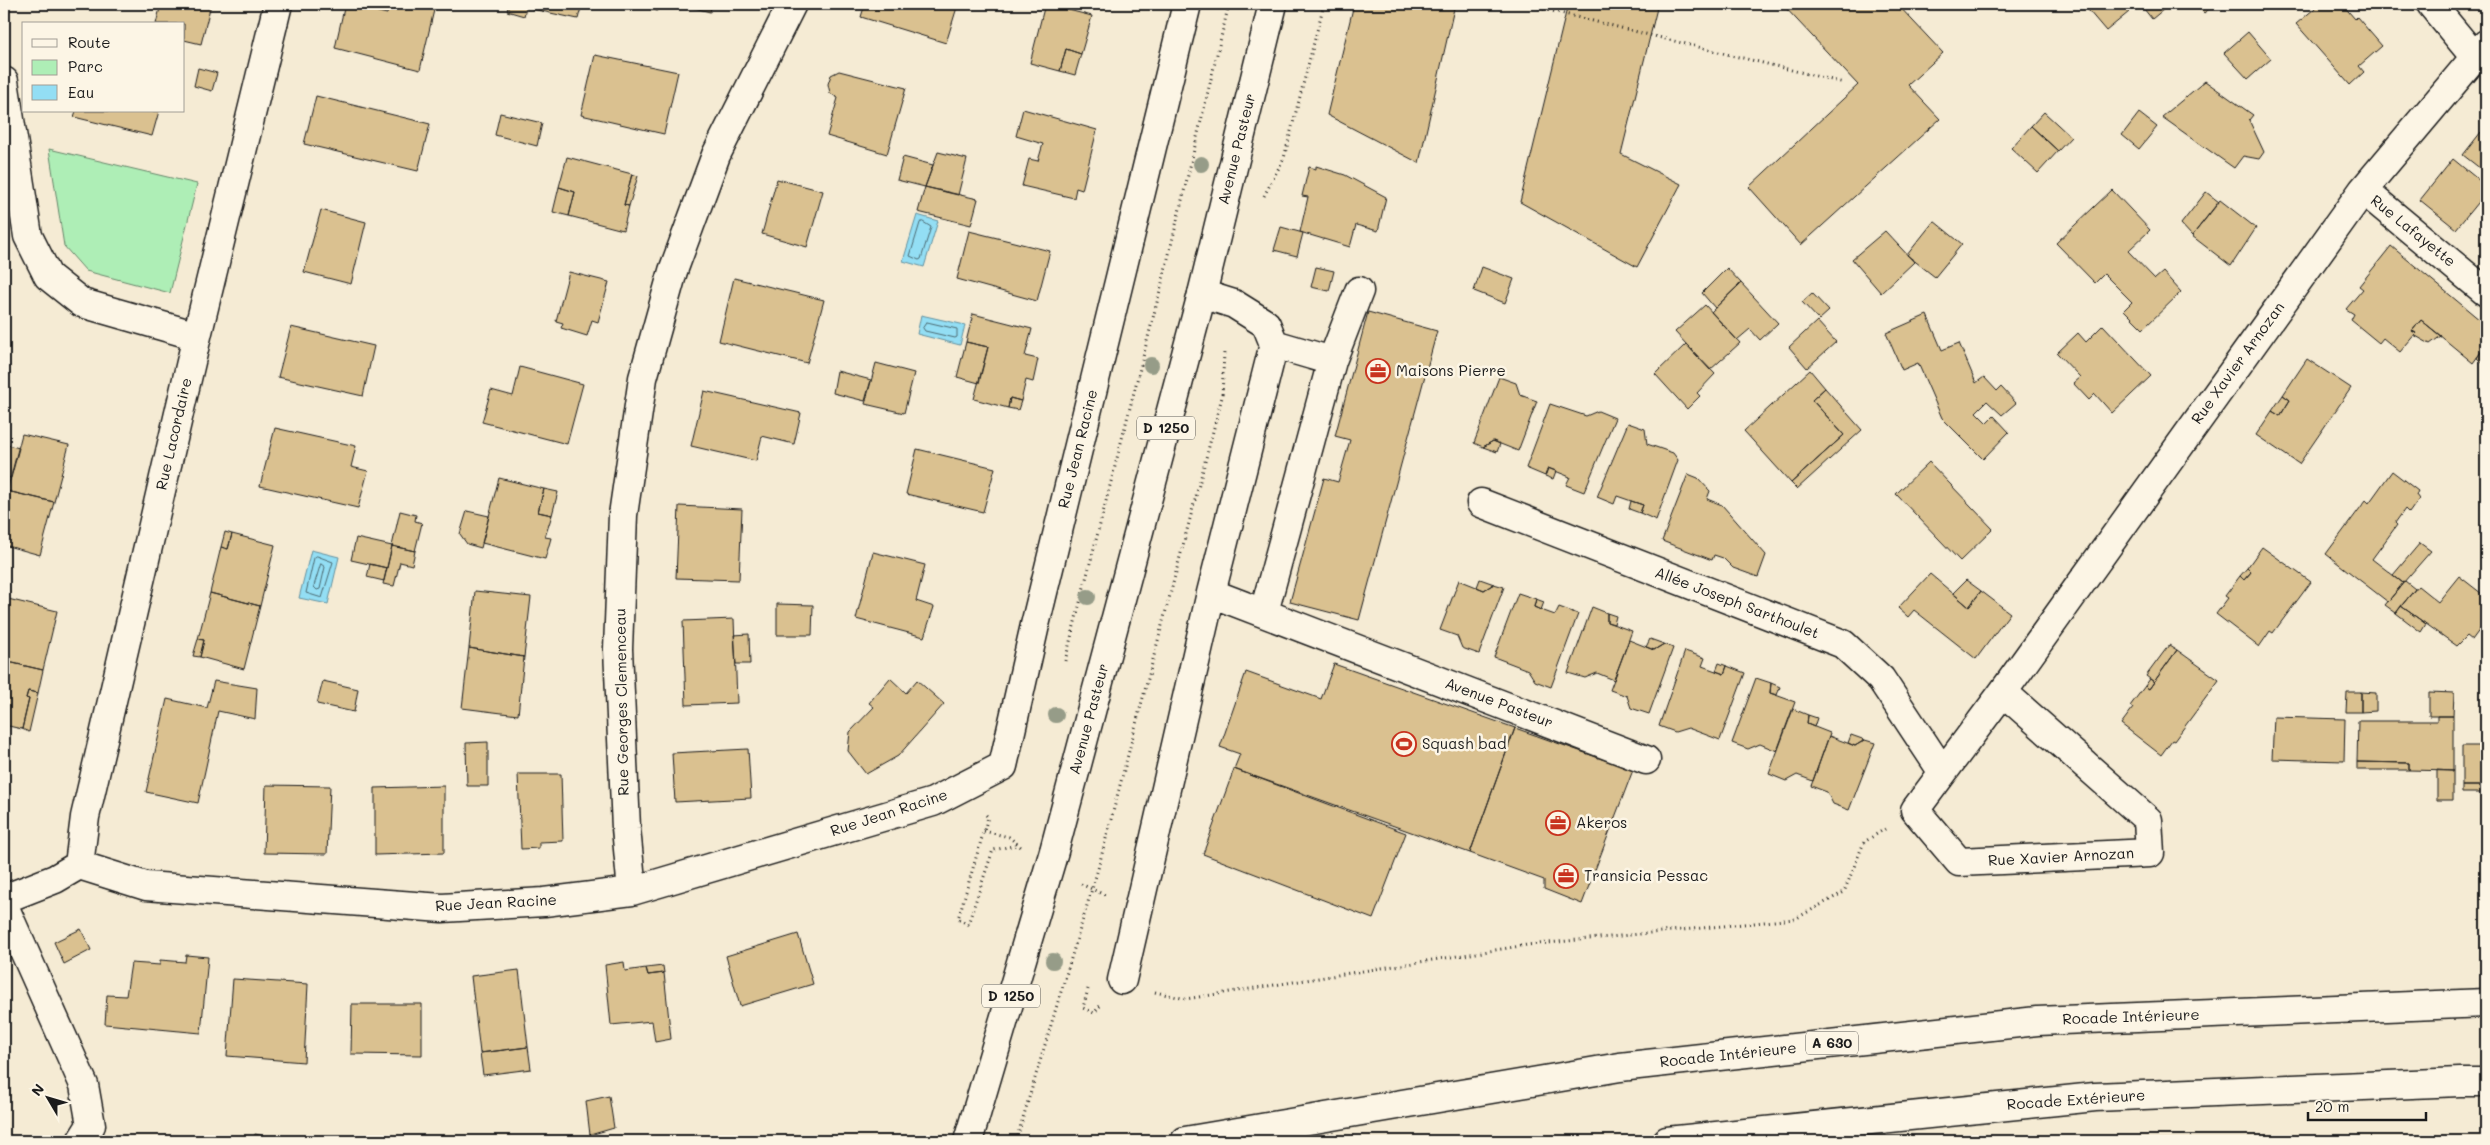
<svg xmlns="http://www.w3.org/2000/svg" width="2490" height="1145" font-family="Mali,sans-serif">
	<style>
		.green { fill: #aeeeb6; stroke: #658569 }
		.water { fill: #93def4; stroke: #63909e }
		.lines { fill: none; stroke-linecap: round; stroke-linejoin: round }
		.shore { stroke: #4c6a72; stroke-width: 1 }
		.building { fill: #dac190; stroke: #1c1c1c }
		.minor-casing { stroke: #1c1c1c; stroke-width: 31 }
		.major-casing { stroke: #1c1c1c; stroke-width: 31 }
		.highway-casing { stroke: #1c1c1c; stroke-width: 31 }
		.path { stroke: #1c1c1c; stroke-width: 3; stroke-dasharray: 1 4; stroke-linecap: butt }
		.minor { stroke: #fcf5e5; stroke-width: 28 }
		.major { stroke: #fcf5e5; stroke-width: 28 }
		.highway { stroke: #fcf5e5; stroke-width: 28 }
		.tree { fill: #969c88 }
		.labels { text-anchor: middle; stroke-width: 5; stroke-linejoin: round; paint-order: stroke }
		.shield { fill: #fcf5e5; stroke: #5f5d58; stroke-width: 1 }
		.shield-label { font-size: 14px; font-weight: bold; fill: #1c1c1c }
		.street-label { font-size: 15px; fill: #1c1c1c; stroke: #fcf5e5 }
		.poi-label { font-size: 15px; fill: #1c1c1c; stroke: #fcf5e5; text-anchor: start }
	</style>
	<rect width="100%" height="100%" fill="#f5ebd4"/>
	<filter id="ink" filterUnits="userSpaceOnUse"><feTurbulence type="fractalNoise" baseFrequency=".02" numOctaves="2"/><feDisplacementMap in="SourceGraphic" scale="10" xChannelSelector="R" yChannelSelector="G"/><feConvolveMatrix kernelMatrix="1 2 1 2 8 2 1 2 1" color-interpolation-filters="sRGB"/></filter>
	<g filter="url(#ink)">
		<path class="green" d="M49,149L197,184L170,293L86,271L64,246Z"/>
		<path class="water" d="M917,215L938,221L924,267L903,261Z
			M921,315L965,325L960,345L917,334Z
			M311,550L339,557L328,604L299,598Z"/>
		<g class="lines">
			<path class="shore" d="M923,222L931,227L921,259L919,260L910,256L920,223Z
				M927,322L957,329V337L955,338L925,331L923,328Z
				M317,556L333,562L322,598L306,593L314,558Z
				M321,564L325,567L320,589L317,590L314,587Z"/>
		</g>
		<path class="building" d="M161,4H211L201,44L184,40V24H156Z
			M345,4L387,14L389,4H409L434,10L420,70L335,48Z
			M509,4H527L524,16L507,11Z
			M534,4H582L578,19L532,9Z
			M635,4H658L657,11Z
			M679,4H712L710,12Z
			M865,4H958L946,43L861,17Z
			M1045,4L1092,16L1081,54L1066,49L1060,71L1030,63Z
			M1354,4H1455L1419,163L1327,115Z
			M1568,4H1658L1621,154L1681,184L1637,267L1520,202Z
			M1782,4H1897L1943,53L1908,85L1940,119L1801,245L1749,187L1858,85Z
			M2083,4H2122L2129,12L2106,31Z
			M2140,4H2170L2152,19Z
			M2196,4H2215L2204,13Z
			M2320,4H2342L2355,19L2357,17L2382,46L2359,66L2364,72L2350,85L2296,24Z
			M2248,32L2271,59L2248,79L2224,53Z
			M1066,49L1081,54L1075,75L1060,71Z
			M595,55L678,72L664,134L581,115Z
			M198,68L217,73L212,91L194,86Z
			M839,71L906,88L887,154L827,136L838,98L830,93L828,84L831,75Z
			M2205,81L2253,115L2249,120L2264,152L2259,159L2243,156L2234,168L2162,117Z
			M316,96L430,124L418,171L304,144Z
			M1023,109L1097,130L1082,190L1076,188L1074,198L1022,186L1029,159L1038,161L1043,144L1016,136Z
			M76,111H159L152,136L74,117Z
			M2044,112L2071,137L2058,151L2031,126Z
			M500,113L542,123L537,146L495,135Z
			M2139,113L2157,127L2139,149L2122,135Z
			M2031,126L2058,151L2038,173L2011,148Z
			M2481,132L2486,136V173L2463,155Z
			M938,152L967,159L958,195L925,187Z
			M567,157L632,174L624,205L629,206L623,230L569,216L575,192L559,187Z
			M903,157L933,165L925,187L897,180Z
			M2453,159L2486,186V192L2456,229L2420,200Z
			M1316,166L1345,175L1386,197L1378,231L1356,225L1350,247L1300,232L1308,197L1302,196L1309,167L1316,169Z
			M632,174L638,176L629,206L624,205Z
			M777,179L823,191L807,247L762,234Z
			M559,187L575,192L569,216L553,212Z
			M925,187L978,199L971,225L918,212Z
			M2112,190L2150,230L2128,251L2155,279L2163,272L2181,292L2143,329L2124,310L2132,302L2104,274L2095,283L2056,243Z
			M2206,192L2219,202L2192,236L2181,224Z
			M2220,200L2256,228L2231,266L2192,236Z
			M321,210L366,222L351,284L304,272Z
			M1934,221L1962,244L1935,277L1907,255Z
			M1281,227L1303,233L1297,256L1274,250Z
			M969,231L1050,251L1037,301L957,279Z
			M1885,231L1914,262L1881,293L1852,259Z
			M2391,246L2486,325V345L2473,363L2421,320L2412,331L2416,333L2400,352L2383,338L2379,343L2351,320L2354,314L2346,309L2363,289L2359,286Z
			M1316,267L1334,271L1329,291L1311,287Z
			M1482,267L1514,279L1505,303L1474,291Z
			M1727,268L1741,283L1715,308L1702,293Z
			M569,272L609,282L598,322L592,320L587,336L561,328L563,323L556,321Z
			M734,278L824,300L807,363L719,341Z
			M1741,283L1778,323L1760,340L1750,329L1737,340L1711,312Z
			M1812,293L1829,311L1819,320L1802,302Z
			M1705,305L1740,343L1710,370L1675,332Z
			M1368,312L1437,331L1359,620L1290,602L1324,478L1338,482L1350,440L1335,436Z
			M973,314L1032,329L1025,356L1038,359L1033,382L1026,380L1021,401L1010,398L1008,408L974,399L988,347L966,342Z
			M1927,315L1942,350L1959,343L1976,383L1984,377L1997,391L2001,387L2016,403L2002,415L1987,401L1976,412L1987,423L1994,416L2009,432L1983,459L1942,418L1918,363L1902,370L1886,333Z
			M2421,320L2441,336L2430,344L2414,335L2416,333L2412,331Z
			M1817,321L1836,342L1807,368L1789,347Z
			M2103,325L2151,376L2112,413L2095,394L2089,400L2073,383L2080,377L2057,353L2078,333L2086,342Z
			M291,327L374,346L363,396L278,377Z
			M966,342L988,347L979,383L957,377Z
			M1686,344L1715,374L1697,393L1700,396L1687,409L1655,374Z
			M2486,345V366L2477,358Z
			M2307,359L2351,388L2299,464L2256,435L2272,411L2280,416L2290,400L2283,395Z
			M876,363L914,373L904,413L865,404Z
			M520,367L583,384L567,444L482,422L491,390L513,396Z
			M1810,370L1825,388L1812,400L1844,435L1791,483L1744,431Z
			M837,371L871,380L865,401L833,393Z
			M1499,377L1516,383L1520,395L1537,401L1518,451L1493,441L1483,447L1474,443Z
			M1825,388L1862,430L1797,489L1791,483L1844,435L1812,400Z
			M704,391L801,413L794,444L762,436L756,461L691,446Z
			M2283,395L2290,400L2280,416L2272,411Z
			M1010,398L1021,401L1018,410L1008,408Z
			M1550,404L1586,416L1598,411L1615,418L1584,492L1566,485L1570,477L1548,468L1545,476L1526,468Z
			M1628,423L1645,429L1647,444L1673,453L1678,460L1656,520L1640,513L1643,505L1617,496L1614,504L1597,497Z
			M275,428L356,446L351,467L368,471L358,508L260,486Z
			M22,434L69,445L54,502L7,491Z
			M1493,441L1500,444L1497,452L1483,447Z
			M4,444L19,448L11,478L4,477Z
			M917,449L995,468L983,512L906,494Z
			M1929,462L1993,529L1960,561L1896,494Z
			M1548,468L1556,471L1553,479L1545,476Z
			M2392,471L2418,491L2416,495L2419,499L2409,513L2405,509L2395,523L2397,525L2372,559L2403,583L2388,602L2326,554L2366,500L2369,503Z
			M1688,474L1698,478L1710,491L1707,499L1722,505L1766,555L1758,577L1733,568L1723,558L1714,555L1712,560L1662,541Z
			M499,478L544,489L538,512L552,515L545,537L551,538L545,559L482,543Z
			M544,489L558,492L552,515L538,512Z
			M7,491L54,502L40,555L4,545V507Z
			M1631,501L1643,505L1640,513L1629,509Z
			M679,506L742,509L739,580L676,578Z
			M400,511L416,515L415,521L422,523L415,551L392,546Z
			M467,511L489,516L481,548L467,544L460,534Z
			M225,532L232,534L228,549L221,547Z
			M232,534L275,545L260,606L210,593L221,547L228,549Z
			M356,538L392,546L387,568L351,560Z
			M2420,543L2431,551L2403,583L2393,575Z
			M392,546L415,551L412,565L400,562L394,586L383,584Z
			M2262,547L2311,582L2273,633L2270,631L2259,647L2216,614L2228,598L2225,596L2240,576L2244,580L2251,572L2247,568Z
			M873,552L925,565L916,601L934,607L924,637L856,619Z
			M370,564L387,568L384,581L367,577Z
			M2247,568L2251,572L2244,580L2240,576Z
			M1930,574L1969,607L1981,591L2010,613L1976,659L1914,610L1908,617L1898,608Z
			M2459,576L2486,597V621L2472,640L2467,636L2457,646L2401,606L2418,586L2438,602Z
			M1480,579L1494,584L1484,590L1477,587Z
			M1459,580L1484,590L1494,584L1504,587L1479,654L1462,648L1457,636L1440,630Z
			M1966,580L1981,591L1969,607L1953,593Z
			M2405,581L2415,589L2396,613L2385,605Z
			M475,591L531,597L524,657L469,648Z
			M210,593L260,606L244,669L200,657L204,640L198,639Z
			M1518,593L1536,599L1534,607L1541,610L1555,615L1559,607L1578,614L1551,687L1535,681L1528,670L1494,657Z
			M8,599L57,611L43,670L4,661V613Z
			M1536,599L1544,602L1541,610L1534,607Z
			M777,604L813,605L812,635H777Z
			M2401,606L2426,624L2421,632L2396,613Z
			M1592,607L1607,613V622L1632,631L1614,680L1597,673L1585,678L1568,673Z
			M1607,613L1616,616L1614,624L1607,622Z
			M734,619L737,703L686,705L683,621Z
			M749,634L750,664H736L734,635Z
			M198,639L204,640L200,657L193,656Z
			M1650,639L1664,644L1654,650L1646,647Z
			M1629,640L1654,650L1664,644L1673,648L1649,714L1631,708L1627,696L1610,690Z
			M2169,645L2177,650L2154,682L2146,676Z
			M469,648L524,657L518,715L462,708Z
			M2177,650L2219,680L2174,741L2172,740L2161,755L2121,724L2133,708L2130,706L2145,686L2149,689Z
			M1685,651L1705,658L1702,666L1724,674L1727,666L1745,673L1720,740L1688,728L1675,732L1659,726Z
			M4,661L43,670L38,693L28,691L26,698L29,699L22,729L4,725Z
			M1719,663L1727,666L1724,674L1716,671Z
			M1334,664L1515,728L1470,853L1234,769L1240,754L1220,747L1246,672L1321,699Z
			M890,678L906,693L917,680L944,704L898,756L866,774L848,751L850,732L874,707L869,703Z
			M1756,678L1771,683L1770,693L1795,702L1777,751L1760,744L1748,749L1732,743Z
			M2150,679L2154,682L2149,689L2145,686Z
			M214,681L257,688L255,719L218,711L198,803L146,792L167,699L207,708Z
			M323,681L358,689L354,712L317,704Z
			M1771,683L1780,687L1777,695L1770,693Z
			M28,691L38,693L29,732L22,729L29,699L26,698Z
			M2347,692H2361V712H2346Z
			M2361,692L2376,693V711L2361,712Z
			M2429,692L2454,693L2453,716H2429Z
			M1793,709L1808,715L1807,724L1830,733L1813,781L1797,775L1786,781L1769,774Z
			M1808,715L1817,718L1814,727L1807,724Z
			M2437,716H2453V771L2409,770V763L2357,762L2358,721H2437Z
			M2274,717L2345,719L2344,761L2272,759Z
			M1515,728L1633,770L1582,904L1544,889V880L1470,853Z
			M1851,735L1865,740L1855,746L1848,743Z
			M1829,736L1855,746L1865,740L1875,743L1849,810L1833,804L1827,792L1811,786Z
			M488,742V786H467L466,743Z
			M2462,746H2486V786H2462Z
			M748,749L751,798L675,802L672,753Z
			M2357,762L2409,763V770H2357Z
			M1234,769L1406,833L1373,919L1203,854Z
			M2437,770L2453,771V800H2437Z
			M518,774H561L563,841L539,842V848L521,849Z
			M266,785L330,786L327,854L264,853Z
			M444,786V853L375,855V788Z
			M2462,786H2486V793H2462Z
			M81,929L91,950L64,964L54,942Z
			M798,934L813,984L740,1006L726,956Z
			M186,955L208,957L201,1033L105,1024L107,995L126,996L131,963L160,965V960L185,962Z
			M624,962L625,971L646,968L648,975L664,973L671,1039L655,1042L652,1021L611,1025L605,965Z
			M663,966L664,973L648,975L646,968Z
			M519,970L528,1047L480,1053L471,976Z
			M233,979L308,984L304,1062L227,1056Z
			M352,1004H422V1055L351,1054Z
			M528,1047L531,1069L483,1075L480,1053Z
			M609,1096L614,1128L590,1135L586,1101Z
			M255,1134L284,1141H253Z"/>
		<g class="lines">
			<defs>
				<path id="minor" d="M2431,4L2474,56
					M4,81L28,236L48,276L82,303L197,336
					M2363,190L2486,292
					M1274,344L1332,361
					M1481,503L1843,644L1881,679L1942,771
					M1211,593L1646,760
					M1264,612L1332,361L1359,291
					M2003,692L2148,820L2150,853L1959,862L1915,810L2003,692L2363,190L2486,44
					M79,865L85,817L197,336L278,4
					M632,891L626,828L618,649L623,515L643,378L673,271L716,155L792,4
					M4,899L55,879L79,865L146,886L442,908L544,902L632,891L933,802L1003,766L1035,625L1187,4
					M4,906L84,1085L91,1125L81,1141
					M1122,980L1211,593L1274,344L1266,324L1234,304L1202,294"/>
				<path id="major" d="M968,1141L1054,851L1202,294L1273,4"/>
				<path id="highway" d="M1185,1141L1620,1067L2037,1021L2486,1003
					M1667,1141L2095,1097L2460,1082H2486"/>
			</defs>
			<use href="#minor" class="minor-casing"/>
			<use href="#major" class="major-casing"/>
			<use href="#highway" class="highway-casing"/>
			<path class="path" d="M1524,4L1844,83
				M1264,196L1284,158L1324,4
				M1065,661L1164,275L1229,4
				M986,815L988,817L958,919L968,924L993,850L1017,845
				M984,831L1009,837L1021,847
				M1081,884L1107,896
				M1088,989L1083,1008L1094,1013L1100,1006
				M1155,992L1186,999L1527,945L1795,919L1844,892L1864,842L1885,829
				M1016,1141L1098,869L1222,397L1224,352"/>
			<use href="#minor" class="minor"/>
			<use href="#major" class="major"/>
			<use href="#highway" class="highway"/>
		</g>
		<g class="tree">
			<circle cx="1201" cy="164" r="8"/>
			<circle cx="1151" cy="365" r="8"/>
			<circle cx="1088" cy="597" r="8"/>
			<circle cx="1056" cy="715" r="8"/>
			<circle cx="1053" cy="961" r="8"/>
		</g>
	</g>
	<defs>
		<symbol id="office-ring" viewBox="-11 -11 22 22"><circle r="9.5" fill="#fcf5e5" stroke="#c8321e" stroke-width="1.5"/><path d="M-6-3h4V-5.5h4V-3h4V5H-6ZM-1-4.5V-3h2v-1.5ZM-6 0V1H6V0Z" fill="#c8321e"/></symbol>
		<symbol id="stadium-ring" viewBox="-11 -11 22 22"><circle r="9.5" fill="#fcf5e5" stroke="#c8321e" stroke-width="1.5"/><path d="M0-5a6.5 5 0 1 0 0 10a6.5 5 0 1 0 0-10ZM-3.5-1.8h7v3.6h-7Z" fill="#c8321e"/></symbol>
	</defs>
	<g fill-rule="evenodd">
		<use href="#office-ring" x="1364" y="357" width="28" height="28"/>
		<use href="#stadium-ring" x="1390" y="730" width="28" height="28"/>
		<use href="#office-ring" x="1544" y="809" width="28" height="28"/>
		<use href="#office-ring" x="1552" y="862" width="28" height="28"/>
	</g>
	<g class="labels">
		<g class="shield">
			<rect x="1137" y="416.5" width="58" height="23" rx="4"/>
			<rect x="982" y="984.5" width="58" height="23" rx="4"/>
			<rect x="1806" y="1031.5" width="52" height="23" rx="4"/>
		</g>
		<g class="shield-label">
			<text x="1166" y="433">D 1250</text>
			<text x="1011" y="1001">D 1250</text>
			<text x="1832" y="1048">A 630</text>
		</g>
		<g class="street-label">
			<text transform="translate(1237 149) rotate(-76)" y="5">Avenue Pasteur</text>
			<text transform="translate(2413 231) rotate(39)" y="5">Rue Lafayette</text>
			<text transform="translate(2238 363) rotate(-54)" y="5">Rue Xavier Arnozan</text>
			<text transform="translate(174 434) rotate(-77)" y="5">Rue Lacordaire</text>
			<text transform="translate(1078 449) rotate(-76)" y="5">Rue Jean Racine</text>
			<text transform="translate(1737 603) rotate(21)" y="5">Allée Joseph Sarthoulet</text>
			<text transform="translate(622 702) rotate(-91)" y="5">Rue Georges Clemenceau</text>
			<text transform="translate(1499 703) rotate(21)" y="5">Avenue Pasteur</text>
			<text transform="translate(1089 719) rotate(-75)" y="5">Avenue Pasteur</text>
			<text transform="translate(889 813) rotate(-18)" y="5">Rue Jean Racine</text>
			<text transform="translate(2061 857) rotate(-3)" y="5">Rue Xavier Arnozan</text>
			<text transform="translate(496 903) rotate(-3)" y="5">Rue Jean Racine</text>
			<text transform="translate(2131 1017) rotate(-2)" y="5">Rocade Intérieure</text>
			<text transform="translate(1728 1055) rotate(-6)" y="5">Rocade Intérieure</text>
			<text transform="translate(2076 1100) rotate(-4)" y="5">Rocade Extérieure</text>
		</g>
		<g class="poi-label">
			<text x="1396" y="376">Maisons Pierre</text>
			<text x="1422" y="749">Squash bad</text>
			<text x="1576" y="828">Akeros</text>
			<text x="1584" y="881">Transicia Pessac</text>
		</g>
	</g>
	<rect width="2490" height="1145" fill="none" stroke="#fcf5e5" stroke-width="20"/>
	<rect x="10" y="10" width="2470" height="1125" fill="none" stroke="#1c1c1c" stroke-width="2" filter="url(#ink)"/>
	<rect x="22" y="22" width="162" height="90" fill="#fcf5e5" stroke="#a29e95"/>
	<rect x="32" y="39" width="25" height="8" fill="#fcf5e5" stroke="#a29e95"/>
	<text x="68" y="48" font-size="15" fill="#1c1c1c">Route</text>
	<rect x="32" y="60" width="25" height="15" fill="#aeeeb6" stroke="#a29e95"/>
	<text x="68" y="72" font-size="15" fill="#1c1c1c">Parc</text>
	<rect x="32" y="85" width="25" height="15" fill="#93def4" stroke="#a29e95"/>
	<text x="68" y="98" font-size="15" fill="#1c1c1c">Eau</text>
	<g transform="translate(48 1098) rotate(308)" stroke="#fcf5e5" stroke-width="4" paint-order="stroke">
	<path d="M0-4L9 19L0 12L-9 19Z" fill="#1c1c1c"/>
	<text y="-8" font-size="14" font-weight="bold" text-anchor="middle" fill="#1c1c1c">N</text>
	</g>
	<path d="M2308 1112v8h118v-8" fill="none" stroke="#1c1c1c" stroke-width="2.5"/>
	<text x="2315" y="1112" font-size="15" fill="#1c1c1c" stroke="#fcf5e5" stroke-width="4" paint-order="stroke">20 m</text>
</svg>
